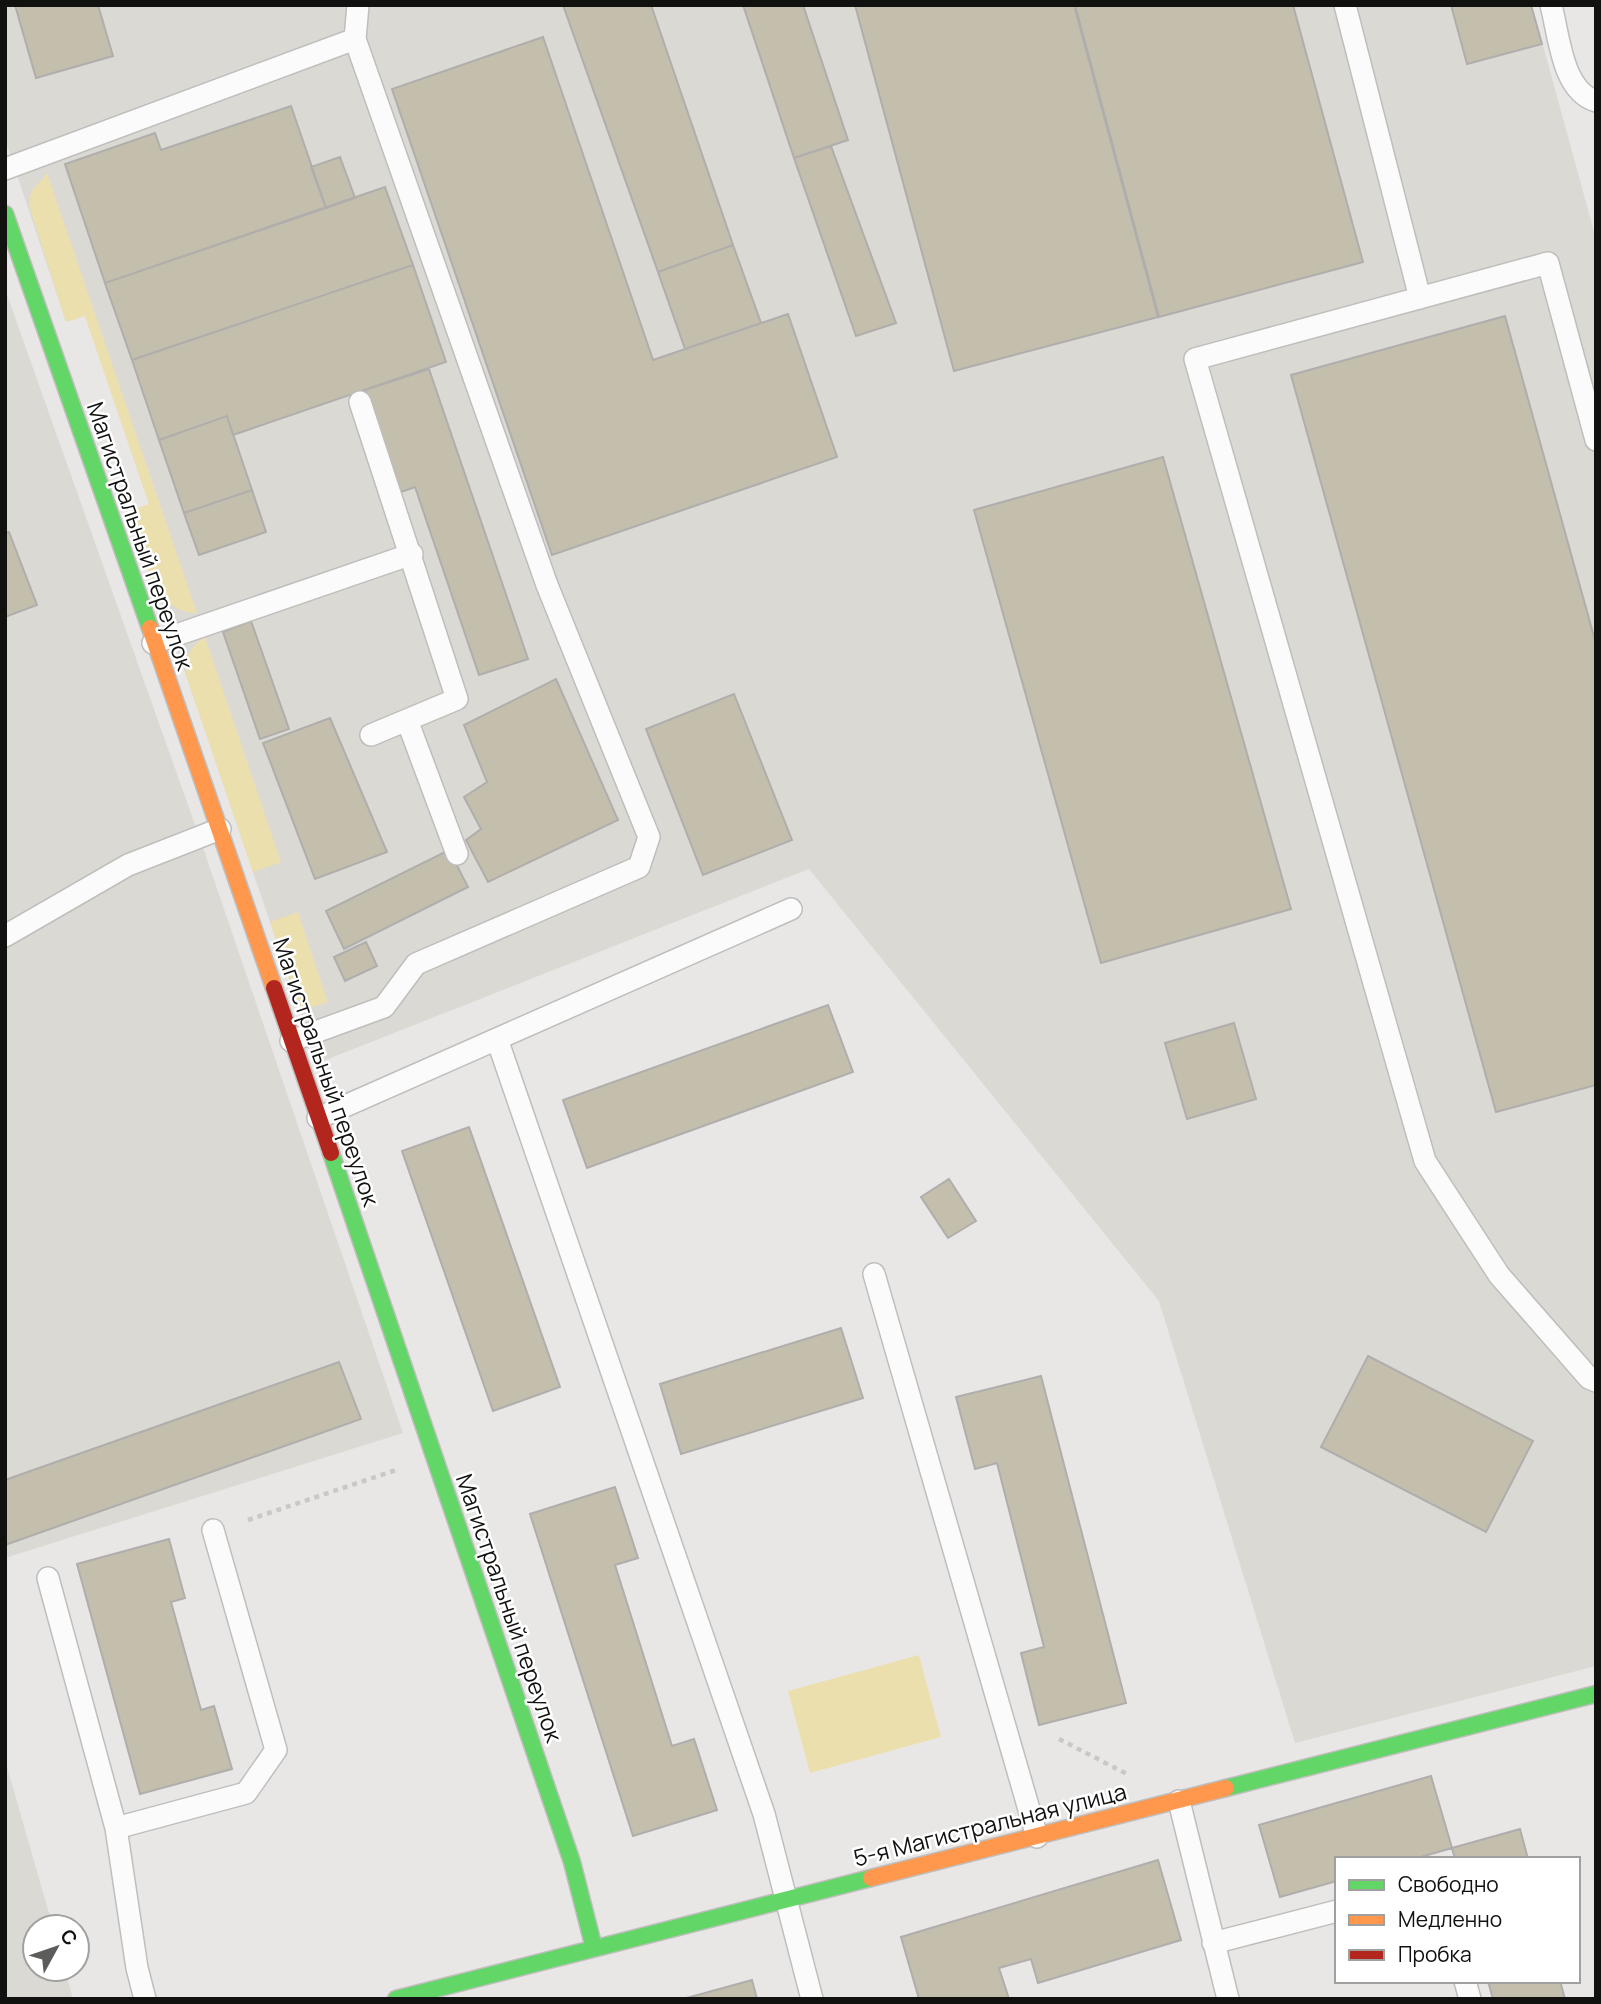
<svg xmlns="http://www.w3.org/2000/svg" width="1601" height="2004" font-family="Manrope,sans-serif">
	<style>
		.built { fill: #dbd9d3 }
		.green { fill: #ecdfae }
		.building { fill: #c4beac; stroke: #afaead; stroke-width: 2 }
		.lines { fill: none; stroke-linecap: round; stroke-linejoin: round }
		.lane-casing { stroke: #bfbebd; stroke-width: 24 }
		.fast-casing { stroke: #bfbebd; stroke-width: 19 }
		.slow-casing { stroke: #bfbebd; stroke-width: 19 }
		.jam-casing { stroke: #bfbebd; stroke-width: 19 }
		.path { stroke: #c8c8c7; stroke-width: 4.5; stroke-dasharray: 5 5; stroke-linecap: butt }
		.lane { stroke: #fcfbfb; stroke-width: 21 }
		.fast { stroke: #63d668; stroke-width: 16 }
		.slow { stroke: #ff974d; stroke-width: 16 }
		.jam { stroke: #b3261e; stroke-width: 16 }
		.labels { text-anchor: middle; stroke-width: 5; stroke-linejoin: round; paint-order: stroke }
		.street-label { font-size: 23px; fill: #111110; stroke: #fff }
	</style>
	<rect width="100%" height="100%" fill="#e8e7e6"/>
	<path class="built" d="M5,5H1532L1596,239V1666L1295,1743L1159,1301L809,869L318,1063L130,511L149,504L85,316L66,322L5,139Z
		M5,289L199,836L403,1433L5,1558Z
		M5,1760L53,1927H35V1969H65L73,1999H5Z"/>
	<path class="green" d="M47,173L197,613C150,613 143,547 130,511L149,504L85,316L66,322L29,205L31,192Z
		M205,637L281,862L253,872L186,675C184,657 190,647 205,637Z
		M298,912L328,1002L300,1011L270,922Z
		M919,1655L941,1737L810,1773L788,1691Z"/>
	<path class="building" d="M15,5H98L113,56L36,78Z
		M563,5H651L733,245L658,272Z
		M743,5H803L848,140L794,158Z
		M855,5H1074L1158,317L954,371Z
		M1075,5H1293L1363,262L1159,317Z
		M1451,5H1531L1542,44L1467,64Z
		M543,37L653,360L788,314L837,457L552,555L392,89Z
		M291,106L326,208L105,283L65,164L155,133L161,150Z
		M831,146L896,323L856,336L794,158Z
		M340,157L355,198L326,208L311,167Z
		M385,187L413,265L132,360L105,283Z
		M733,245L761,323L685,349L658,272Z
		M413,265L446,362L233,435L227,416L159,440L132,360Z
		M1505,316L1596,644V1085L1496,1112L1291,375Z
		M429,369L528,659L479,675L415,487L401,492L365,390Z
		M227,416L252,490L184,513L159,440Z
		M1163,457L1291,909L1101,963L974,510Z
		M252,490L266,532L199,555L184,513Z
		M9,532L37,605L5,617V533Z
		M251,621L289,729L260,739L223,632Z
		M556,679L618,820L488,882L466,840L481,829L464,797L487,782L464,725Z
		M734,694L792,840L703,875L646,729Z
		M330,718L387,852L315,879L263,743Z
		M449,850L468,887L344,949L326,911Z
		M366,942L377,966L345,981L334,957Z
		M828,1005L853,1072L587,1168L563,1100Z
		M1234,1023L1256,1099L1187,1119L1165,1043Z
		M469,1127L560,1387L493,1411L402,1151Z
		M949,1179L976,1221L948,1238L921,1197Z
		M841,1328L863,1398L681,1454L660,1384Z
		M1368,1356L1533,1441L1486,1532L1321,1447Z
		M339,1362L361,1419L5,1545V1480Z
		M1041,1376L1126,1703L1039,1725L1021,1653L1044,1647L997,1463L975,1469L956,1397Z
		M615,1487L638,1558L615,1565L672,1746L694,1739L717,1810L633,1836L530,1514Z
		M169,1539L185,1598L171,1602L201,1710L214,1706L232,1769L140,1794L77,1564Z
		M1431,1776L1452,1848L1414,1859H1337V1881L1280,1897L1259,1825Z
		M1520,1829L1528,1859H1455L1452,1848Z
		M1158,1860L1181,1940L1038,1983L1031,1959L999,1968L1009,1999H919L901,1937Z
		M752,1980L757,1999H683Z
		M1488,1981H1560L1565,1999H1493Z"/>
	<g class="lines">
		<defs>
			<path id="lane" d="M1345,5L1420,298
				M1551,5C1559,35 1562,91 1596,101
				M5,169L355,39
				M360,402L457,699L371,735
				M1596,440L1548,263L1195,359L1425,1161L1499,1275L1589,1378L1596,1381
				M153,643L412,554
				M407,720L457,854
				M5,936L128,865L220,829
				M497,1039L764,1814L812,1999
				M291,1041L384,1007L416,964L639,867L649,837L547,585L355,39L358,5
				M318,1118L791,909
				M874,1274L1037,1837
				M48,1578L116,1828L137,1968L145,1999
				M1179,1801L1228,1999
				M116,1828L246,1793L276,1750L213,1530
				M1213,1943L1337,1911
				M1465,1981L1470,1999"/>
			<path id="fast" d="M5,214L150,628
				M331,1153L572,1862L594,1948
				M1226,1788L1596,1694
				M396,1999L871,1878"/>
			<path id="slow" d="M150,628L274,988
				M871,1878L1226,1788"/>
			<path id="jam" d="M274,988L331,1153"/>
		</defs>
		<use href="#lane" class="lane-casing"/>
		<use href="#fast" class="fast-casing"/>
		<use href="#slow" class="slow-casing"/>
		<use href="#jam" class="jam-casing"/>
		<path class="path" d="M248,1520L399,1469
			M1059,1739L1127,1774"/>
		<use href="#lane" class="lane"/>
		<use href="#fast" class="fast"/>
		<use href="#slow" class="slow"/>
		<use href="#jam" class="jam"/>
	</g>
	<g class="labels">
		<g class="street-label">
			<text transform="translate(140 536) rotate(71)" y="8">Магистральный переулок</text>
			<text transform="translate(326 1072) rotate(71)" y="8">Магистральный переулок</text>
			<text transform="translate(509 1608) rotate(71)" y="8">Магистральный переулок</text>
			<text transform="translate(990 1825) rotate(-14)" y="8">5-я Магистральная улица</text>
		</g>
	</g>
	<rect width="1601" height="2004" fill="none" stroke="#111110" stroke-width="14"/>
	<rect x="1335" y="1857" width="245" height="126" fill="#ffffff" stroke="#a0a09f" stroke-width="2"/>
	<rect x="1349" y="1880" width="35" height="10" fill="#63d668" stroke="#a0a09f" stroke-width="2"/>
	<text x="1398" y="1892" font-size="21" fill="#111110">Свободно</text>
	<rect x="1349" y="1915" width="35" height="10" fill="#ff974d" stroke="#a0a09f" stroke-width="2"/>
	<text x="1398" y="1927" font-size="21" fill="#111110">Медленно</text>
	<rect x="1349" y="1950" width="35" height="10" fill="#b3261e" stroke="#a0a09f" stroke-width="2"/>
	<text x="1398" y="1962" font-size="21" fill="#111110">Пробка</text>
	<g transform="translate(56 1948) rotate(50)"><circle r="33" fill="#ffffff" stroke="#a0a09f" stroke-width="2"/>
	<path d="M0-5L12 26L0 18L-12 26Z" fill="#5c5c5b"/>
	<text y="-10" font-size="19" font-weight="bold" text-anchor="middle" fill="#111110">С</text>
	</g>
</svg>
